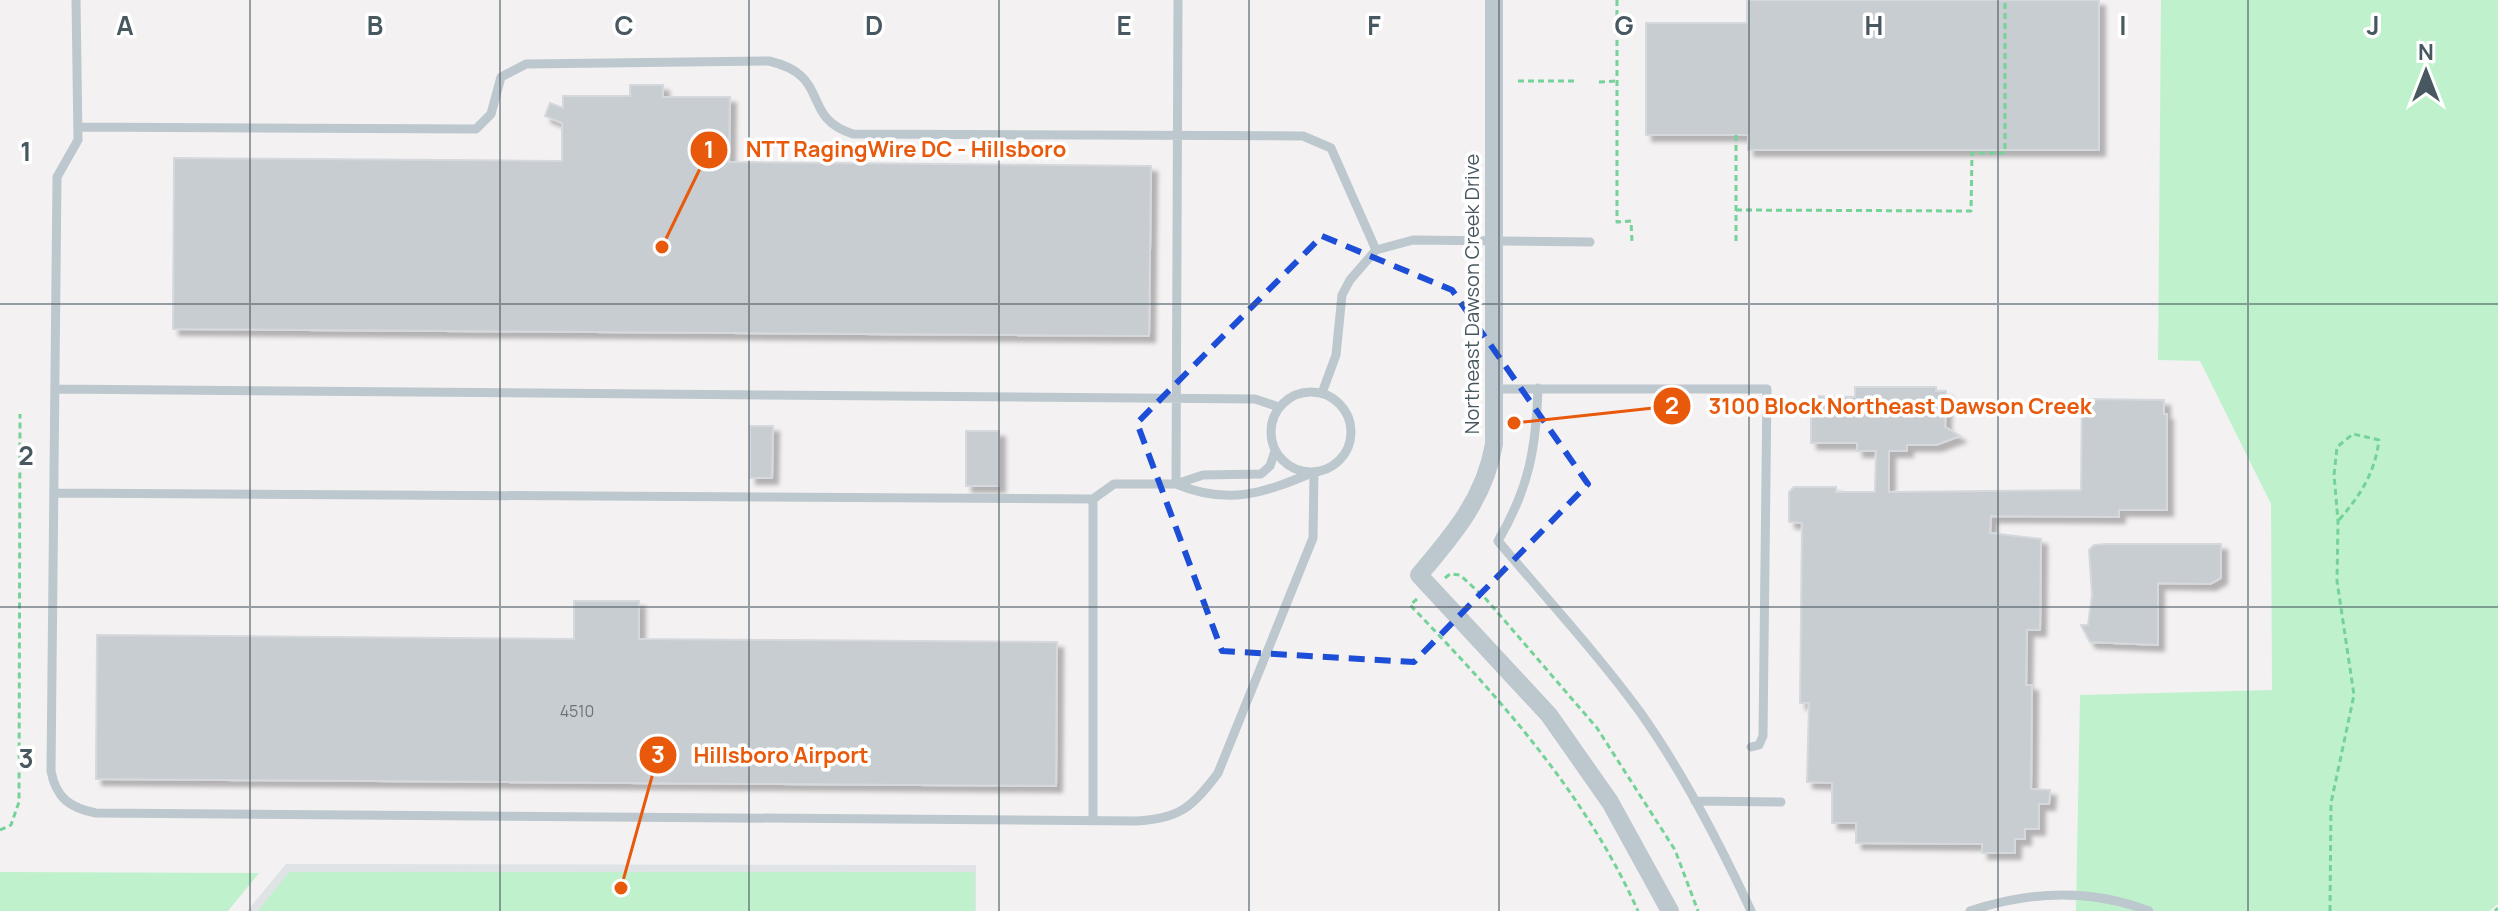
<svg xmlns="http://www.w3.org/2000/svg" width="2498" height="911" font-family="Manrope,sans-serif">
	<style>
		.airport { fill: #e0e3e6 }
		.green { fill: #bff2cc }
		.building { fill: #c8cdd1; stroke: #d5d8dd; stroke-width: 2; filter: url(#shadow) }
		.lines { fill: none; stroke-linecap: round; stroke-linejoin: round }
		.path { stroke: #75d298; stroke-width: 3; stroke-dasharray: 6 4; stroke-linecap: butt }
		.service { stroke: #bcc8ce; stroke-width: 9 }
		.minor { stroke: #bcc8ce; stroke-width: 18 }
		.marked { fill: none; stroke: #1d4ed8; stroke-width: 6; stroke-dasharray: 16 10; stroke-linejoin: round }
		.grid { fill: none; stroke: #485860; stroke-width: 2; stroke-opacity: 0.55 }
		.labels { text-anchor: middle; stroke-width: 7; stroke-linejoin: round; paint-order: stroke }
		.number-label { font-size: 16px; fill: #68757c }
		.street-label { font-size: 20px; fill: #485860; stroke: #fff }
		.grid-label { font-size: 26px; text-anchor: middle; font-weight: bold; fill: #485860; stroke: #fff; stroke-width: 7; stroke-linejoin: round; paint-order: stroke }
		.leader { fill: none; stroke: #e8590c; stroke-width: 3 }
		.callout-dot { fill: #e8590c; stroke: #fff; stroke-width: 3 }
		.mark-label { font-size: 24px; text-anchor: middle; font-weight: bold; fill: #fff }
		.callout-label { font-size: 22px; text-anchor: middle; font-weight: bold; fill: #e8590c; stroke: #fff; stroke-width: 7; stroke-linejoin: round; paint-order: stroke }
	</style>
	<defs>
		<filter id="shadow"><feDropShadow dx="6" dy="6" stdDeviation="2" flood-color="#0004"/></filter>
	</defs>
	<rect width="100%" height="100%" fill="#f4f1f2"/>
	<path class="airport" d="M286,864L976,865V911H247Z"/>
	<path class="green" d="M2161,0H2498V904L2489,911H2076L2080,695L2272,690L2271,504L2200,361L2158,360Z
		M0,872L259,873L228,911H0Z
		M289,872H975V911H258Z"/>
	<path class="building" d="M1747,0H2099V150H1748V135H1646V23H1747Z
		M630,85H663V97H730L729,162L1151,166L1149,336L173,329L174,158L562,161V123L545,116L550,103L563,108V96H630Z
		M1855,387H1936V391H1946L1945,427L1960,436L1936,445H1907V451H1889V492L2081,490L2082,399L2164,400V414H2167V510H2119V517L1991,516L1990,533L2041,539L2040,630H2027L2026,685H2032L2031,789L2050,790L2049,804H2039V829H2025V839H2015V853H1982V844L1856,843V823H1832V783L1807,782L1809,703H1800L1802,523L1789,522V492L1794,487H1836V492H1875L1876,451H1857V443H1811V396L1855,397Z
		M750,426H773L772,478H750Z
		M966,431H999V486H966Z
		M2107,544H2221V578L2210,584L2158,583V645L2090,642L2081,625H2088L2092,595L2089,550L2094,545Z
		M574,601H639V639L1057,642L1056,786L96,779L97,635L574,639Z"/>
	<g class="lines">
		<path class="path" d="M1617,0V222L1631,221L1632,242
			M1518,81H1577
			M1599,82L1617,81
			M1736,135V243
			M1736,210L1971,211L1972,153H2005V0
			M1445,578L1450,574L1460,575L1486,599L1597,728L1675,850L1698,911
			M1417,599L1410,605C1499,697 1585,793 1638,911
			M0,830L11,825L19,802L20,414
			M2330,911L2331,803L2354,695L2337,581L2338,521L2334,475L2337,447L2353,434L2379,440C2375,473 2360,496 2338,521
			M2495,911L2498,908"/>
		<path class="service" d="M76,0L78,140L57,177L51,771C56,798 70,808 96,813L1136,821C1179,819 1193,807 1218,773L1313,538L1314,472C1264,493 1229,506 1176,484
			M78,127L476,129L491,114L501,77L526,64L769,61C833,76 799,117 853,134L1303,136L1331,148L1376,250
			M1538,388C1536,449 1529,488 1498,541C1546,598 1596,652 1640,712C1684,774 1719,842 1751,911
			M55,389L1255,399L1279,407
			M1496,389H1767L1763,736L1759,745L1751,747
			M1271 432a40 40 0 1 1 80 0a40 40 0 1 1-80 0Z
			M1322,393L1336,355L1342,295L1350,280L1376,250L1413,240L1590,242
			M1176,484L1178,0
			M54,493L1093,499L1114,484H1176L1203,475L1261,474L1270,466L1275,451
			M1695,801L1781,802
			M1093,821V499
			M1970,911C2030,891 2090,888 2149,911"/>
		<path class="minor" d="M1494,0V444C1485,498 1453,535 1419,575L1549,715L1610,802L1670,911"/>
	</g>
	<path class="marked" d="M1322,236L1452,290L1588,484L1414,662L1222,651L1137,423Z"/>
	<path class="grid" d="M250,0V911M500,0V911M749,0V911M999,0V911M1249,0V911M1499,0V911M1749,0V911M1998,0V911M2248,0V911M0,304H2498M0,607H2498"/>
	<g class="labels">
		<g class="number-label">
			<text x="577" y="717">4510</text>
		</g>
		<g class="street-label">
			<text transform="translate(1472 294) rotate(-90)" y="7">Northeast Dawson Creek Drive</text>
		</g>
	</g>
	<g class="grid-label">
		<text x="125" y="35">A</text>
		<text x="375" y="35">B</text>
		<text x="624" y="35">C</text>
		<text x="874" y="35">D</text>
		<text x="1124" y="35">E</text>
		<text x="1374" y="35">F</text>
		<text x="1624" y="35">G</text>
		<text x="1874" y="35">H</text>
		<text x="2123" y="35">I</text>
		<text x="2373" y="35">J</text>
		<text x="26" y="161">1</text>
		<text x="26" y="465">2</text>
		<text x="26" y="768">3</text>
	</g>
	<path class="leader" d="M662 247L709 150M1514 423L1672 406M621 888L658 755"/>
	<g class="callout-dot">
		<circle cx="662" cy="247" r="8"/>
		<circle cx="1514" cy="423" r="8"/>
		<circle cx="621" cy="888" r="8"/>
		<circle cx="709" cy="150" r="20"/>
		<circle cx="1672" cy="406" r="20"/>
		<circle cx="658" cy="755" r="20"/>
	</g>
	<g class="mark-label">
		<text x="709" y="158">1</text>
		<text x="1672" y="414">2</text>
		<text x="658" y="763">3</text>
	</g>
	<g class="callout-label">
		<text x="906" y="157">NTT RagingWire DC - Hillsboro</text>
		<text x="1900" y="414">3100 Block Northeast Dawson Creek</text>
		<text x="781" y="763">Hillsboro Airport</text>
	</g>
	<g transform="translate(2426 72)" stroke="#ffffff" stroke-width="6" paint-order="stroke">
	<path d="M0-6L14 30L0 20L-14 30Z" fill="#485860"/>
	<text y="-12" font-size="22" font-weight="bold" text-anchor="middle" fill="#485860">N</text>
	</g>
</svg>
